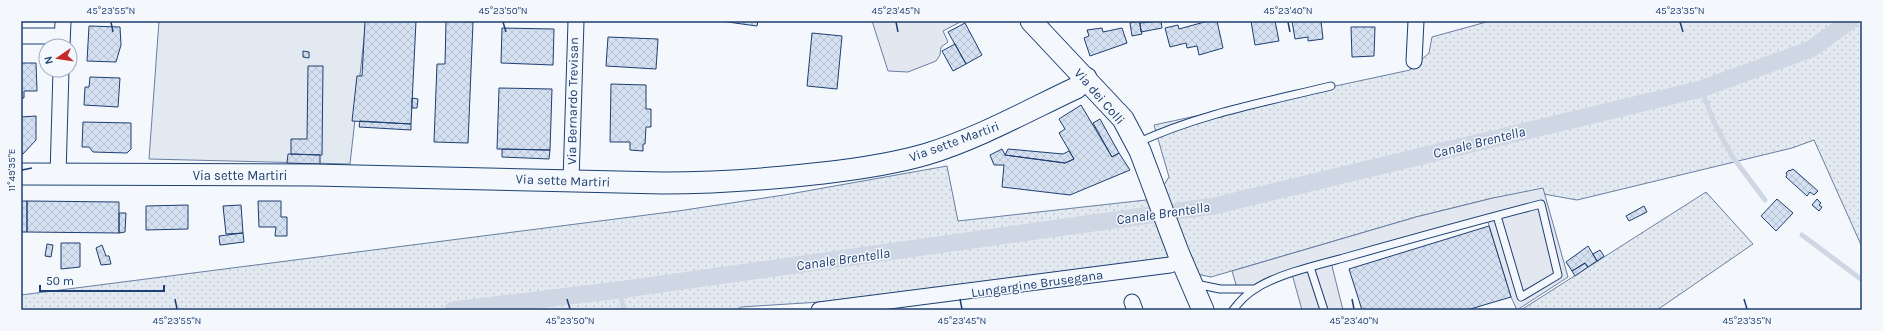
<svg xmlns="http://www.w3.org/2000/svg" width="1883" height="331" font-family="Karla,sans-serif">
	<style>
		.grass { fill: url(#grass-dots); stroke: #687fa3 }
		.pitch { fill: #e3e9f0; stroke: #687fa3 }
		.parking { fill: #e3e8f0; stroke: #687fa3 }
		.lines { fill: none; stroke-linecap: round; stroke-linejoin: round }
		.stream { stroke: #cfd7e4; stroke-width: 5 }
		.canal { stroke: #cfd7e4; stroke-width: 17 }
		.building { fill: url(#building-cross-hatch); stroke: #1d3f73 }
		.service-casing { stroke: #1d3f73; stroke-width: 9 }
		.minor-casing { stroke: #1d3f73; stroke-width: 17 }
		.secondary-casing { stroke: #1d3f73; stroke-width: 23 }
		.service { stroke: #f4f7fb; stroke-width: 7 }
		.minor { stroke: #f4f7fb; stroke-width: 15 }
		.secondary { stroke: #f4f7fb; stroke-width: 21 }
		.ticks { fill: none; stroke: #1d3f73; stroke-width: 1.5 }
		.labels { text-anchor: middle; stroke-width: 3; stroke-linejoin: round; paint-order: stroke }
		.street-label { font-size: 13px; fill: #1d3f73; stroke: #f4f7fb }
		.water-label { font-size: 14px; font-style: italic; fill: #1d3f73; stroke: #f4f7fb }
		.neatline { fill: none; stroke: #1d3f73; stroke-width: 1.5 }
		.ticks-label { font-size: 10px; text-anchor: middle; fill: #1d3f73 }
	</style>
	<defs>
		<pattern id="grass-dots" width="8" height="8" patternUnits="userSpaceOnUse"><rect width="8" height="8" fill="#e3e9f0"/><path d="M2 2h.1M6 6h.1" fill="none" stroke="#c2c9d1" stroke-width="1.8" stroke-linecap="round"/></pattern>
		<pattern id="building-cross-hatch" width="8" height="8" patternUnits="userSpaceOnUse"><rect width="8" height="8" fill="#d5e0f0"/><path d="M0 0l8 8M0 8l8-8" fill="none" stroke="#b6c1d1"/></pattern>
	</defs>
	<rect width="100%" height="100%" fill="#f4f7fb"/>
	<path class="grass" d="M1490,21H1862V247L1814,140L1792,148L1577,200L1538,193L1493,198L1416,217L1211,277L1182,271L974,284L836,301L741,307L737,310H21V295L678,211L784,195L947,166L958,221L1155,199L1169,177L1154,125L1410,70L1429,53L1432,37Z
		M1706,192L1753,244L1657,310H1521Z"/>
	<path class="pitch" d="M159,21H366L350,164L149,159Z"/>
	<path class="parking" d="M872,21H962L943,31L948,42L941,47L940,55L936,61L908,72L888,71Z
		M1543,188L1568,277L1517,310L1511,297L1487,219L1331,262L1343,310H1302L1292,274L1255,289L1237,288L1232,271L1416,217L1493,198Z"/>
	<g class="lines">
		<path class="stream" d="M1701,89L1714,122L1732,156L1765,200
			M1802,235L1862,280
			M619,290L624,310"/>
		<path class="canal" d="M453,310L619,290L1214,206L1701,89L1811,49L1850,21"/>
	</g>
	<path class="building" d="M365,21H416L411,124L352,121L357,76H362Z
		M446,21L473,22L468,143L434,142L437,64H445Z
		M720,21H758L757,26Z
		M1139,21L1142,34L1132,36L1130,23Z
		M1161,21L1162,28L1141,32L1140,23Z
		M1208,21H1217L1223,48L1199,55L1197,46L1187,48L1186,43L1170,47L1165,28L1178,25L1179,29Z
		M1251,21H1275L1279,41L1255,45Z
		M1292,21H1321L1323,39L1308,41V37L1295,39Z
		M965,23L982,55L966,64L948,32Z
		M89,26L120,27L121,45L116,62L87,61Z
		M1351,27H1375L1374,56L1352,57Z
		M502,28L554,29L553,65L501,63Z
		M1102,28L1103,32L1122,28L1127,43L1090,56L1084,38L1089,36L1087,30Z
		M812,33L842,36L837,89L807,86Z
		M608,37L658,39L656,69L606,66Z
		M955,44L966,64L953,71L942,51Z
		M303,51L309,52V58L303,57Z
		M21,63H36L37,91H24V98H21Z
		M308,66H323L322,155L291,154V139H307Z
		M90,77L120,78L118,107L84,105L85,87H89Z
		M611,84L646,85V109H651V127H646L645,144H643V151L630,150V142H610Z
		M499,88L552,89L550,150L497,149Z
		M412,98L418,99L417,108H412Z
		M1081,105L1112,157L1119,153L1130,170L1070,195L1002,187L1004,165H994L990,155L1002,149L1005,155L1065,163L1074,159L1059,133L1065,129L1059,119Z
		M36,116V140L23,154H21V117Z
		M1100,119L1119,153L1112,157L1093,123Z
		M360,121L411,124V130L359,127Z
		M83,122L131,123V149L127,153L93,152L89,147H82Z
		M502,149L550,150L549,159L502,157Z
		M1008,149L1063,154L1069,151L1074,159L1065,163L1005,155Z
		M288,154L320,155V164L287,163Z
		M1793,169L1818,191L1814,195L1810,192L1807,196L1786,177L1787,175L1786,173L1789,170L1790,171Z
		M1777,199L1793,213L1776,231L1761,216Z
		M1817,199L1821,203L1819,205L1822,207L1819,211L1812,205Z
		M21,201H27V232H21Z
		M27,201L119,202V233L27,232Z
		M258,201H281V217H287V236H275L276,227H259Z
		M188,205V229L146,230V206Z
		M241,205L243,233L226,234L223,206Z
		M1644,206L1647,212L1629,221L1626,216Z
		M119,213H126L125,232L119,233Z
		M1489,226L1511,297L1467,310H1362L1349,269Z
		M243,233L244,242L220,245L219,236Z
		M61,243H80V267L61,269Z
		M47,244L53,245L51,257L45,256Z
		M102,245L106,256H109L111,264L101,265L96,248Z
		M1588,246L1597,261L1588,267L1585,263L1572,271L1566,262Z
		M1600,250L1604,256L1597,261L1593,254Z
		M1585,263L1588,267L1575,276L1572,271Z"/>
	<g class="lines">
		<defs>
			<path id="service" d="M1137,143C1199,114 1265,102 1331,86
				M1310,267L1324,310
				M1196,284L1220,289H1255
				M1233,310C1239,302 1247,294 1255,289C1277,274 1321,264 1347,257C1411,239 1476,221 1541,204L1558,275L1521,297L1497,216"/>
			<path id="minor" d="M21,36H62
				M62,46L63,21
				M1414,61L1416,21
				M58,175L61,70
				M571,181L576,21
				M1132,302L1135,310
				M819,310L1170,265L1182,260"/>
			<path id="secondary" d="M1031,21L1123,119L1140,151L1178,252L1203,310
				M21,174L314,175L663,183C717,183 770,179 823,173C858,169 893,164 927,154C979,138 1027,111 1076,88L1086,78"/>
		</defs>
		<use href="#service" class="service-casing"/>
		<use href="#minor" class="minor-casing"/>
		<use href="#secondary" class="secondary-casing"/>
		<use href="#service" class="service"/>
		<use href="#minor" class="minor"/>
		<use href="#secondary" class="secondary"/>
	</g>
	<path class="ticks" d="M111,22L113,32M503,22L506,32M896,22L898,32M1288,22L1290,32M1680,22L1683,32M22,170L32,168M175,299L177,309M567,299L570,309M960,299L962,309M1352,299L1354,309M1744,299L1747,309"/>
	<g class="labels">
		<g class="street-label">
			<text transform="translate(1100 96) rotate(49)" y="5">Via dei Colli</text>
			<text transform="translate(572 101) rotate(-89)" y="5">Via Bernardo Trevisan</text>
			<text transform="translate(954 141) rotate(-20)" y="5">Via sette Martiri</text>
			<text x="240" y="180">Via sette Martiri</text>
			<text transform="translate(563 180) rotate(2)" y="5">Via sette Martiri</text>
			<text transform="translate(1037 283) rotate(-8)" y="5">Lungargine Brusegana</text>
		</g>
		<g class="water-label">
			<text transform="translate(1479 142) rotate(-14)" y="5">Canale Brentella</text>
			<text transform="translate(1163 213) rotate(-8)" y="5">Canale Brentella</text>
			<text transform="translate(843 259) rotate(-8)" y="5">Canale Brentella</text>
		</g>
	</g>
	<rect width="1883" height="331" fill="none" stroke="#f4f7fb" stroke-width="44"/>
	<g transform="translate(58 58) rotate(257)"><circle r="19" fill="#f4f7fb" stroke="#9eadc5"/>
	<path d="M0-3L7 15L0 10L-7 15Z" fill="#c62828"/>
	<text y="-6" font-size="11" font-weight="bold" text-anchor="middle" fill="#1d3f73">N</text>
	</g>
	<path d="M40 285v6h124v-6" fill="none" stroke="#1d3f73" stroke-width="2"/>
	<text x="46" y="285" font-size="12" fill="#1d3f73" stroke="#f4f7fb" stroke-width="3" paint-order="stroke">50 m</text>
	<rect x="22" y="22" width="1839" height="287" class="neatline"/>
	<g class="ticks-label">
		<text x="111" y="14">45°23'55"N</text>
		<text x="503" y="14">45°23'50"N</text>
		<text x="896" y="14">45°23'45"N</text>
		<text x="1288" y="14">45°23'40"N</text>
		<text x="1680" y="14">45°23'35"N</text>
		<text transform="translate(11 170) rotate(-90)" y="4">11°49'35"E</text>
		<text x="177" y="324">45°23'55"N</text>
		<text x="570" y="324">45°23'50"N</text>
		<text x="962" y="324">45°23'45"N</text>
		<text x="1354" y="324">45°23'40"N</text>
		<text x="1747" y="324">45°23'35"N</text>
	</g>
</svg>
